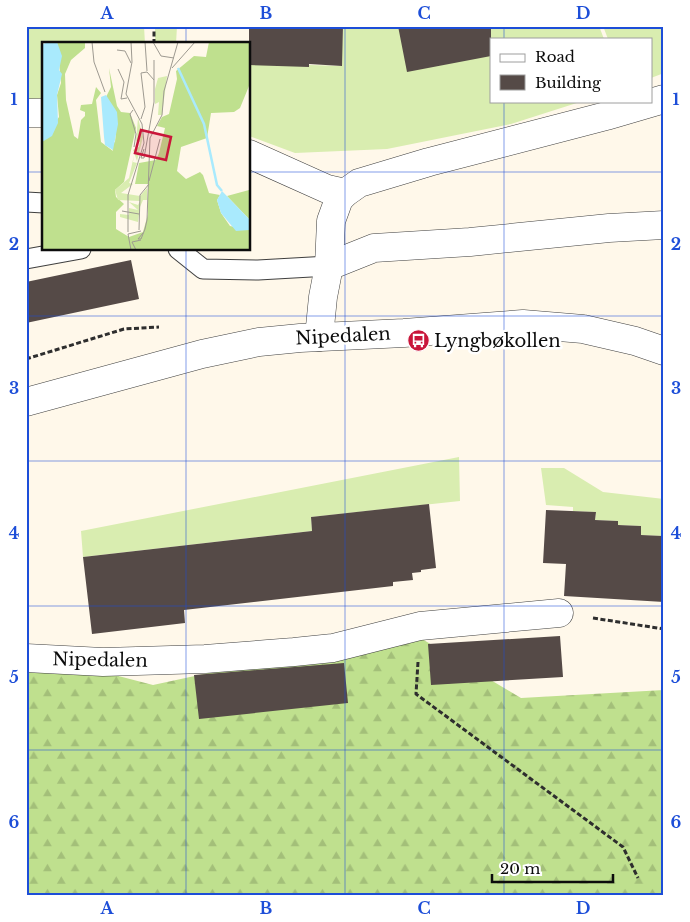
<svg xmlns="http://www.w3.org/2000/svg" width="690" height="922" font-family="'Libre Baskerville',serif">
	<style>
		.forest { fill: url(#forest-firs) }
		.garden { fill: #d9edb0 }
		.building { fill: #554a47 }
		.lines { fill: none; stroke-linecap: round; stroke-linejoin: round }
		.service-casing { stroke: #3f3f3f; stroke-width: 21 }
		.minor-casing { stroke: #3f3f3f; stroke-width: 29 }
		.tertiary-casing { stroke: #3f3f3f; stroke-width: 29 }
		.path { stroke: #2e2e2e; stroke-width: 3; stroke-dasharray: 5 2.5; stroke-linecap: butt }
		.service { stroke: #fff; stroke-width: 19 }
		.minor { stroke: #fff; stroke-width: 28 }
		.tertiary { stroke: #fff; stroke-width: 28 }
		.grid { fill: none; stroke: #1d4ed8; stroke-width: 1; stroke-opacity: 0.55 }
		.labels { text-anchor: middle; stroke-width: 5; stroke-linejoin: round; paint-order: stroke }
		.street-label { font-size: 18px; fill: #0c0c0c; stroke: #fff }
		.poi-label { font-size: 18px; fill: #0c0c0c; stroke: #fff; text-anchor: start }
		.inset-river { fill: none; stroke: #a9eafd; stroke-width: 2.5 }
		.inset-road { fill: none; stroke: #9e9a91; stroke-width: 1 }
		.view { fill: #c9163a; fill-opacity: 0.15; stroke: #c9163a; stroke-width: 2.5 }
		.inset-edge { fill: none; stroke: #0c0c0c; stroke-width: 2.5 }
		.neatline { fill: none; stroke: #1d4ed8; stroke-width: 2 }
		.grid-label { font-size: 16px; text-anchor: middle; font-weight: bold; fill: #1d4ed8 }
	</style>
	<defs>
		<pattern id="forest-firs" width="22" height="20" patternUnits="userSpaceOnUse" patternTransform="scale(1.25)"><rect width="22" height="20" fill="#bfe08e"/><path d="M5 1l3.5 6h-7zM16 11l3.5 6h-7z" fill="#a3bf79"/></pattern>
	</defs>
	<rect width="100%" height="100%" fill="#fff8ea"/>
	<path class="forest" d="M407,630L521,698L664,690V896H26V652L153,685Z"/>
	<path class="garden" d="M26,26H144L145,44H44V98L26,99Z
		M155,26H177L176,44H155Z
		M343,26H599L604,39H491V101H583L511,124L387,149L295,153L249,136V63L341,66Z
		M603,26H664V73L651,78V39H608Z
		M459,457L460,501L311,517L312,531L83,557L81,531Z
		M541,468H564L603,492L664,499V540L663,536L641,535V526L618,525V521L595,520L596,512L573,511V507L546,505Z"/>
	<path class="building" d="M249,26H343L342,66L309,64V67L249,65Z
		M398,26H491V56L407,72Z
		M131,260L139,299L26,323V282Z
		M429,504L436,568L421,570V572L412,573L413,580L393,582V586L184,610L185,623L92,634L83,557L312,531L311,517Z
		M546,510L596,512L595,520L618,521V525L641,526V535L663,536L664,602L564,596L566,564L543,563Z
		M560,636L563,677L431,685L428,644Z
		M344,663L348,703L199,719L194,675Z"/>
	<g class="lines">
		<defs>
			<path id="service" d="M26,202L44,203
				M178,249L203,269L258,270L329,266
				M26,259L81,249"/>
			<path id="minor" d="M26,113H44
				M249,154L327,189L345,193
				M329,266L374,248L470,242L609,228L664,225
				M319,337L323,297L329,266L331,221L339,199L345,193L359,183L429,162L606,116L664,99
				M26,658L103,662L205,659L294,652L333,648L420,626L559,613"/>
			<path id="tertiary" d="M26,402L202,354L259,342L300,338L404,333L523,324L583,329L635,341L664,351"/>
		</defs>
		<use href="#service" class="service-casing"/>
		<use href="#minor" class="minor-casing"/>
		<use href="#tertiary" class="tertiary-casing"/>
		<path class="path" d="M154,44V26
			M26,359L124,329L159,327
			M593,618L664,629
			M418,662L416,694L623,847L638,878"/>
		<use href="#service" class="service"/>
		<use href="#minor" class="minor"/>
		<use href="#tertiary" class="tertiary"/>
	</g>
	<path class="grid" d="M186,26V44M345,26V896M504,26V39M504,101V896M26,172H44M249,172H664M186,249V896M26,316H664M26,461H664M26,606H664M26,750H664"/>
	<defs>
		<symbol id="bus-disc" viewBox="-11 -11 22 22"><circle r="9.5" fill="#c9163a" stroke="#fff"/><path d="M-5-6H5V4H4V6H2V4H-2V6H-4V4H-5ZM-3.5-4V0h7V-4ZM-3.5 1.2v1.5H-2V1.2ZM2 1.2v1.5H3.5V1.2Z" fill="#fff"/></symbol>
	</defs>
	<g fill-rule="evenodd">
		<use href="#bus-disc" x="406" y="328" width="25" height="25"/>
	</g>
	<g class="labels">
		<g class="street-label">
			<text transform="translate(343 336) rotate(-3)" y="6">Nipedalen</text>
			<text transform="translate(100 660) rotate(1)" y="6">Nipedalen</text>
		</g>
		<g class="poi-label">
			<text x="434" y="347">Lyngbøkollen</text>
		</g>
	</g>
	<g transform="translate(42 42)">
		<rect width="208" height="208" fill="#fff8ea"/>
		<path d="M15,0H43V6L29,18L23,32L24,58L32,94L36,97L39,78L43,74V70L38,68L39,63L50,62L54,45L59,51L54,58L59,100L71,109L69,102L73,100L74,90L63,57L69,45L67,26L75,64L79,70L88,71L94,86L82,140L73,148L74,155L82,162L74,170V187L87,195L101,190L106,172V142H93L97,121L114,118L117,111L123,86L115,84L120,75L127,72L135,37L134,29L152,14L164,15L167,0H207V44L198,66L192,70L169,71L165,96L139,105L135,129L144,137L158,130L161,133L167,151L178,153L175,158L179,171L188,184L207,188V207H0V99L17,75L15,53L19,41ZM207,148V177L185,154Z" fill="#bfe08e"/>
		<path d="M125,34L120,73H116L117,60L113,62V47L116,36ZM96,76L101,95L95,119L91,108L97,105L98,100L94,99ZM92,113L91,120L95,121L87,141L91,142L79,151L98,154L105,146V158H101L98,165L96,180L78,175V172L87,173V166L96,168L87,160L96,163L98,159L76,158L73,148L87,136Z" fill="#d9edb0"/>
		<path d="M5,0H15L20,14L17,28L20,32L15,53L16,81L10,94L0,100V3ZM64,53L75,70L76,82L71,108L63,103L62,95L59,55ZM180,149L207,177V188L194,189L179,171L175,158Z" fill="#a9eafd"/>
		<path class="inset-river" d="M136,26L162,82L175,143L180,149"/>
		<path class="inset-road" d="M50,0L52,20L63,50M89,0L90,20L84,52L100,82L102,101M103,0L105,29M111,0L119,14L132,16M75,8L83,9L89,21M130,26L153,0M76,27L82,40L79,57L85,56M91,68L88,72L94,92L92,105M99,77L103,65L99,31L105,30L112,38M102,107L99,116H102L112,60V18M107,139L118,97M80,169L97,172M97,188L98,153L107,142M86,190V153L102,101M101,191L96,197H99L103,187L105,178L108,96L120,73L122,49L136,0M89,208L86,192L99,189M94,208L90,200L99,198"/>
		<path class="view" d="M99,88L129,95L124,118L93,111Z"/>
		<rect width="208" height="208" class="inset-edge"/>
	</g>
	<rect width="690" height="922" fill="none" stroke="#ffffff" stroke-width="55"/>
	<rect x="490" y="38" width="162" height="65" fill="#ffffff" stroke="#9e9e9e"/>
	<rect x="500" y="54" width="25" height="8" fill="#ffffff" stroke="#9e9e9e"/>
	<text x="535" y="62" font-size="15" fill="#0c0c0c">Road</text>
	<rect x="500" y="75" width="25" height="15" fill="#554a47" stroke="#9e9e9e"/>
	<text x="535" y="88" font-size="15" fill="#0c0c0c">Building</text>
	<path d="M492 874v8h121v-8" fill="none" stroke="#0c0c0c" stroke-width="2.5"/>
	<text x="500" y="874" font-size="15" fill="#0c0c0c" stroke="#ffffff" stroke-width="4" paint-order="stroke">20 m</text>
	<rect x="28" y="28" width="634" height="866" class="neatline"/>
	<g class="grid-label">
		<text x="107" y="19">A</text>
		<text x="266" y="19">B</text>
		<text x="424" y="19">C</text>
		<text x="583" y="19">D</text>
		<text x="14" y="105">1</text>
		<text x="676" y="105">1</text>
		<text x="14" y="250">2</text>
		<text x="676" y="250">2</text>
		<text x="14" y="394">3</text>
		<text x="676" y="394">3</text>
		<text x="14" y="539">4</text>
		<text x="676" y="539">4</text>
		<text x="14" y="683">5</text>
		<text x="676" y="683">5</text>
		<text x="14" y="828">6</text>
		<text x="676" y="828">6</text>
		<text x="107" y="914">A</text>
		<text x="266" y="914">B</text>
		<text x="424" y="914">C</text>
		<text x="583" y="914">D</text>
	</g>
</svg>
